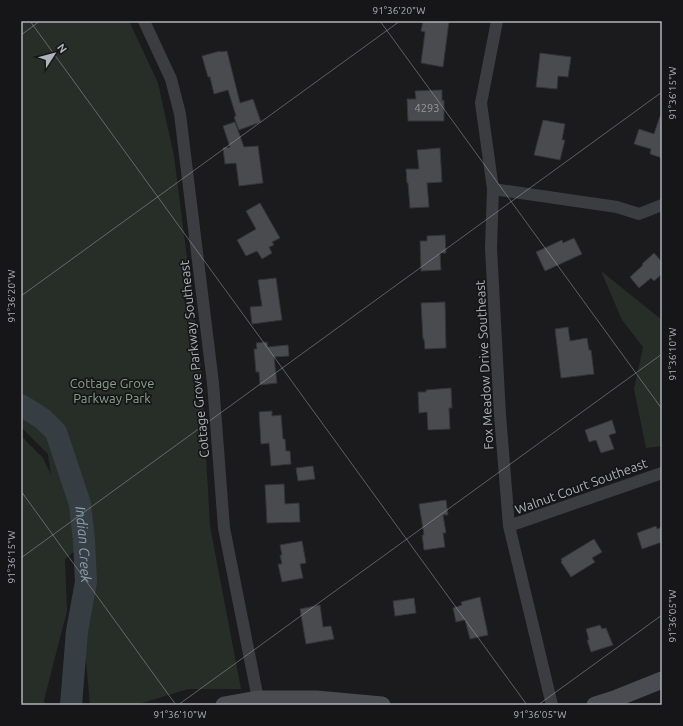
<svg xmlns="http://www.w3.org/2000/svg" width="683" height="726" font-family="Ubuntu,sans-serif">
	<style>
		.green { fill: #272e28 }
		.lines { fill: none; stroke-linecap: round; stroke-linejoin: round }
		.river { stroke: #363e44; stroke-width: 22 }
		.building { fill: #4a4b4f; stroke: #353538 }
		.minor { stroke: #3c3d41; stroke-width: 12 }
		.secondary { stroke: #4b4c51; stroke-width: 17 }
		.ticks { fill: none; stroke: #afb3ba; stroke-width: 1; stroke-opacity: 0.45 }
		.labels { text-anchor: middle; stroke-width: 3.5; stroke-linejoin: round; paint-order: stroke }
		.number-label { font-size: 11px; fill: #96999f }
		.street-label { font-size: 13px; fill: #afb3ba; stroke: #161618 }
		.park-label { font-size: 13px; fill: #89a389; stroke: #161618 }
		.water-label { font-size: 14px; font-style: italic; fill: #8ba1b1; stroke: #161618 }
		.neatline { fill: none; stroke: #afb3ba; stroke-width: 1.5 }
		.ticks-label { font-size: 10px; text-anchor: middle; fill: #afb3ba }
	</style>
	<rect width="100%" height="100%" fill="#1b1b1d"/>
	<path class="green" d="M21,21H129L158,83L174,156L201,367L210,526L241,689H188L136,705H90L76,550L65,559L67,611L44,700L45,705H21V436L43,458L51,475L48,454L21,427Z
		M601,271L662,320V446L646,448L634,389L643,347L622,320Z"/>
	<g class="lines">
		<path class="river" id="s1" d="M21,405L43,419L56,432L80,504L84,541L86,582L77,631L71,705"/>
	</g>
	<path class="building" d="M423,21H449L443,67L421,63L425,32L421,31Z
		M220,51V52L227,51L240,103L253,99L261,122L239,130L234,117L236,116L228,90L214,94L210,77H208L202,56Z
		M540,53L571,57L568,77L558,76L557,89L536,87Z
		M442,90V101L444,100V121H408L407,99H416L415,91Z
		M660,116L662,117V158L650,154L651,149L634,144L639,129L654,134Z
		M543,120L565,124L562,140H565L560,160L534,155Z
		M235,122L244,147L258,146L263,183L239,186L236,163L225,164L223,148L230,147L223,126Z
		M440,148L442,182L427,183L429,207L410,208L408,183H407L406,169H419L417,150Z
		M260,203L280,238L272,242L274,245L269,247L272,253L262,259L257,251L246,256L237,240L256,229L246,211Z
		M445,235L446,253H440L441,270L421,271L420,241H427V236Z
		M574,238L582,254L545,271L536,252L562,240L563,243Z
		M654,253L662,262V274L654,281L651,278L639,288L630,277L643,265L642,264Z
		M276,278L282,320L252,324L250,307L262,306L258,280Z
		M445,302L446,348L425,349L424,339H423L421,303Z
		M568,327L570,341L587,338L589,350H591L594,374L561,378L555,329Z
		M267,342L268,347L288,345L289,356L274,357L277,383L260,385L259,372H256L254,349H257L256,343Z
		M451,388L452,408H449L450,429L428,430L427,412L419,413L418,392H426V390Z
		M272,411V416L281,415L283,439H285L286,451H290L291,464L271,466L269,443L261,444L259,412Z
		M612,420L616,433L609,435L614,449L601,453L596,440L589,442L585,430Z
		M313,466L315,479L298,481L296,468Z
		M284,484L285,504L299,503L300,522L267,523L265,485Z
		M446,500L448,515H443L446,533H443L445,547L424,550L422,535H424L419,504Z
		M656,526L657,529L662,527V542L642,549L637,533Z
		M594,539L602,552L592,558L595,562L571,577L561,562L562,561L561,559Z
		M302,541L306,563L300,564L303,578L282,582L278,564H282L280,555H282L280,545Z
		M480,597L488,635L470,639L465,620L456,622L453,608L462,605L461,602Z
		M414,598L416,613L395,616L393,601Z
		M320,605L323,627L331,626L334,639L306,644L300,609Z
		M600,625L602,629L606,628L613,645L591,652L587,640H589L586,629Z"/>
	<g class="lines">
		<path class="minor" d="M144,21L171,79L180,114L213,383L224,528L258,699
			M497,21L481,103L493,189L491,248L500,415L509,526L552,705
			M493,189L617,207L639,214L662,205
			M509,526L662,473"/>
		<path class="secondary" d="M224,705L258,699H316L382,705
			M595,705L617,698L662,680"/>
	</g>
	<path class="ticks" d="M30,21L527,705M380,21L662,409M21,35L40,21M21,296L400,21M21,491L176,705M21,558L662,92M178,705L662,354M538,705L662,615"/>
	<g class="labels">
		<g class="number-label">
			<text x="427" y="112">4293</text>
		</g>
		<g class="street-label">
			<text transform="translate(194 359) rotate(-96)" y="5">Cottage Grove Parkway Southeast</text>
			<text transform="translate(484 365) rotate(-93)" y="5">Fox Meadow Drive Southeast</text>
			<text transform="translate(581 486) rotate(-20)" y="5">Walnut Court Southeast</text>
		</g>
		<g class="park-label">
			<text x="112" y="388">Cottage Grove<tspan x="112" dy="15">Parkway Park</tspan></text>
		</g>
		<g class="water-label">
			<text dy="5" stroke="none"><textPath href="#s1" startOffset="161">Indian Creek</textPath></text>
		</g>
	</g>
	<rect width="683" height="726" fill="none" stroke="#161618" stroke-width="44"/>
	<g transform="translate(54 54) rotate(54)" stroke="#161618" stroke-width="3" paint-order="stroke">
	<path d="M0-3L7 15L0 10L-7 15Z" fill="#afb3ba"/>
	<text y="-6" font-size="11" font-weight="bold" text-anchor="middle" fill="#afb3ba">N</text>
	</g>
	<rect x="22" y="22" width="639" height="682" class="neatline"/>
	<g class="ticks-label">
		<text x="399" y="14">91°36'20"W</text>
		<text transform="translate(672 93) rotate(-90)" y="4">91°36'15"W</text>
		<text transform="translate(11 296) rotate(-90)" y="4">91°36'20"W</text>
		<text transform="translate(672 354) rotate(-90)" y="4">91°36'10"W</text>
		<text transform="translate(11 557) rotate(-90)" y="4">91°36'15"W</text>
		<text transform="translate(672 616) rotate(-90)" y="4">91°36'05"W</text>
		<text x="180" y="718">91°36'10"W</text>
		<text x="540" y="718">91°36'05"W</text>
	</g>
</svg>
